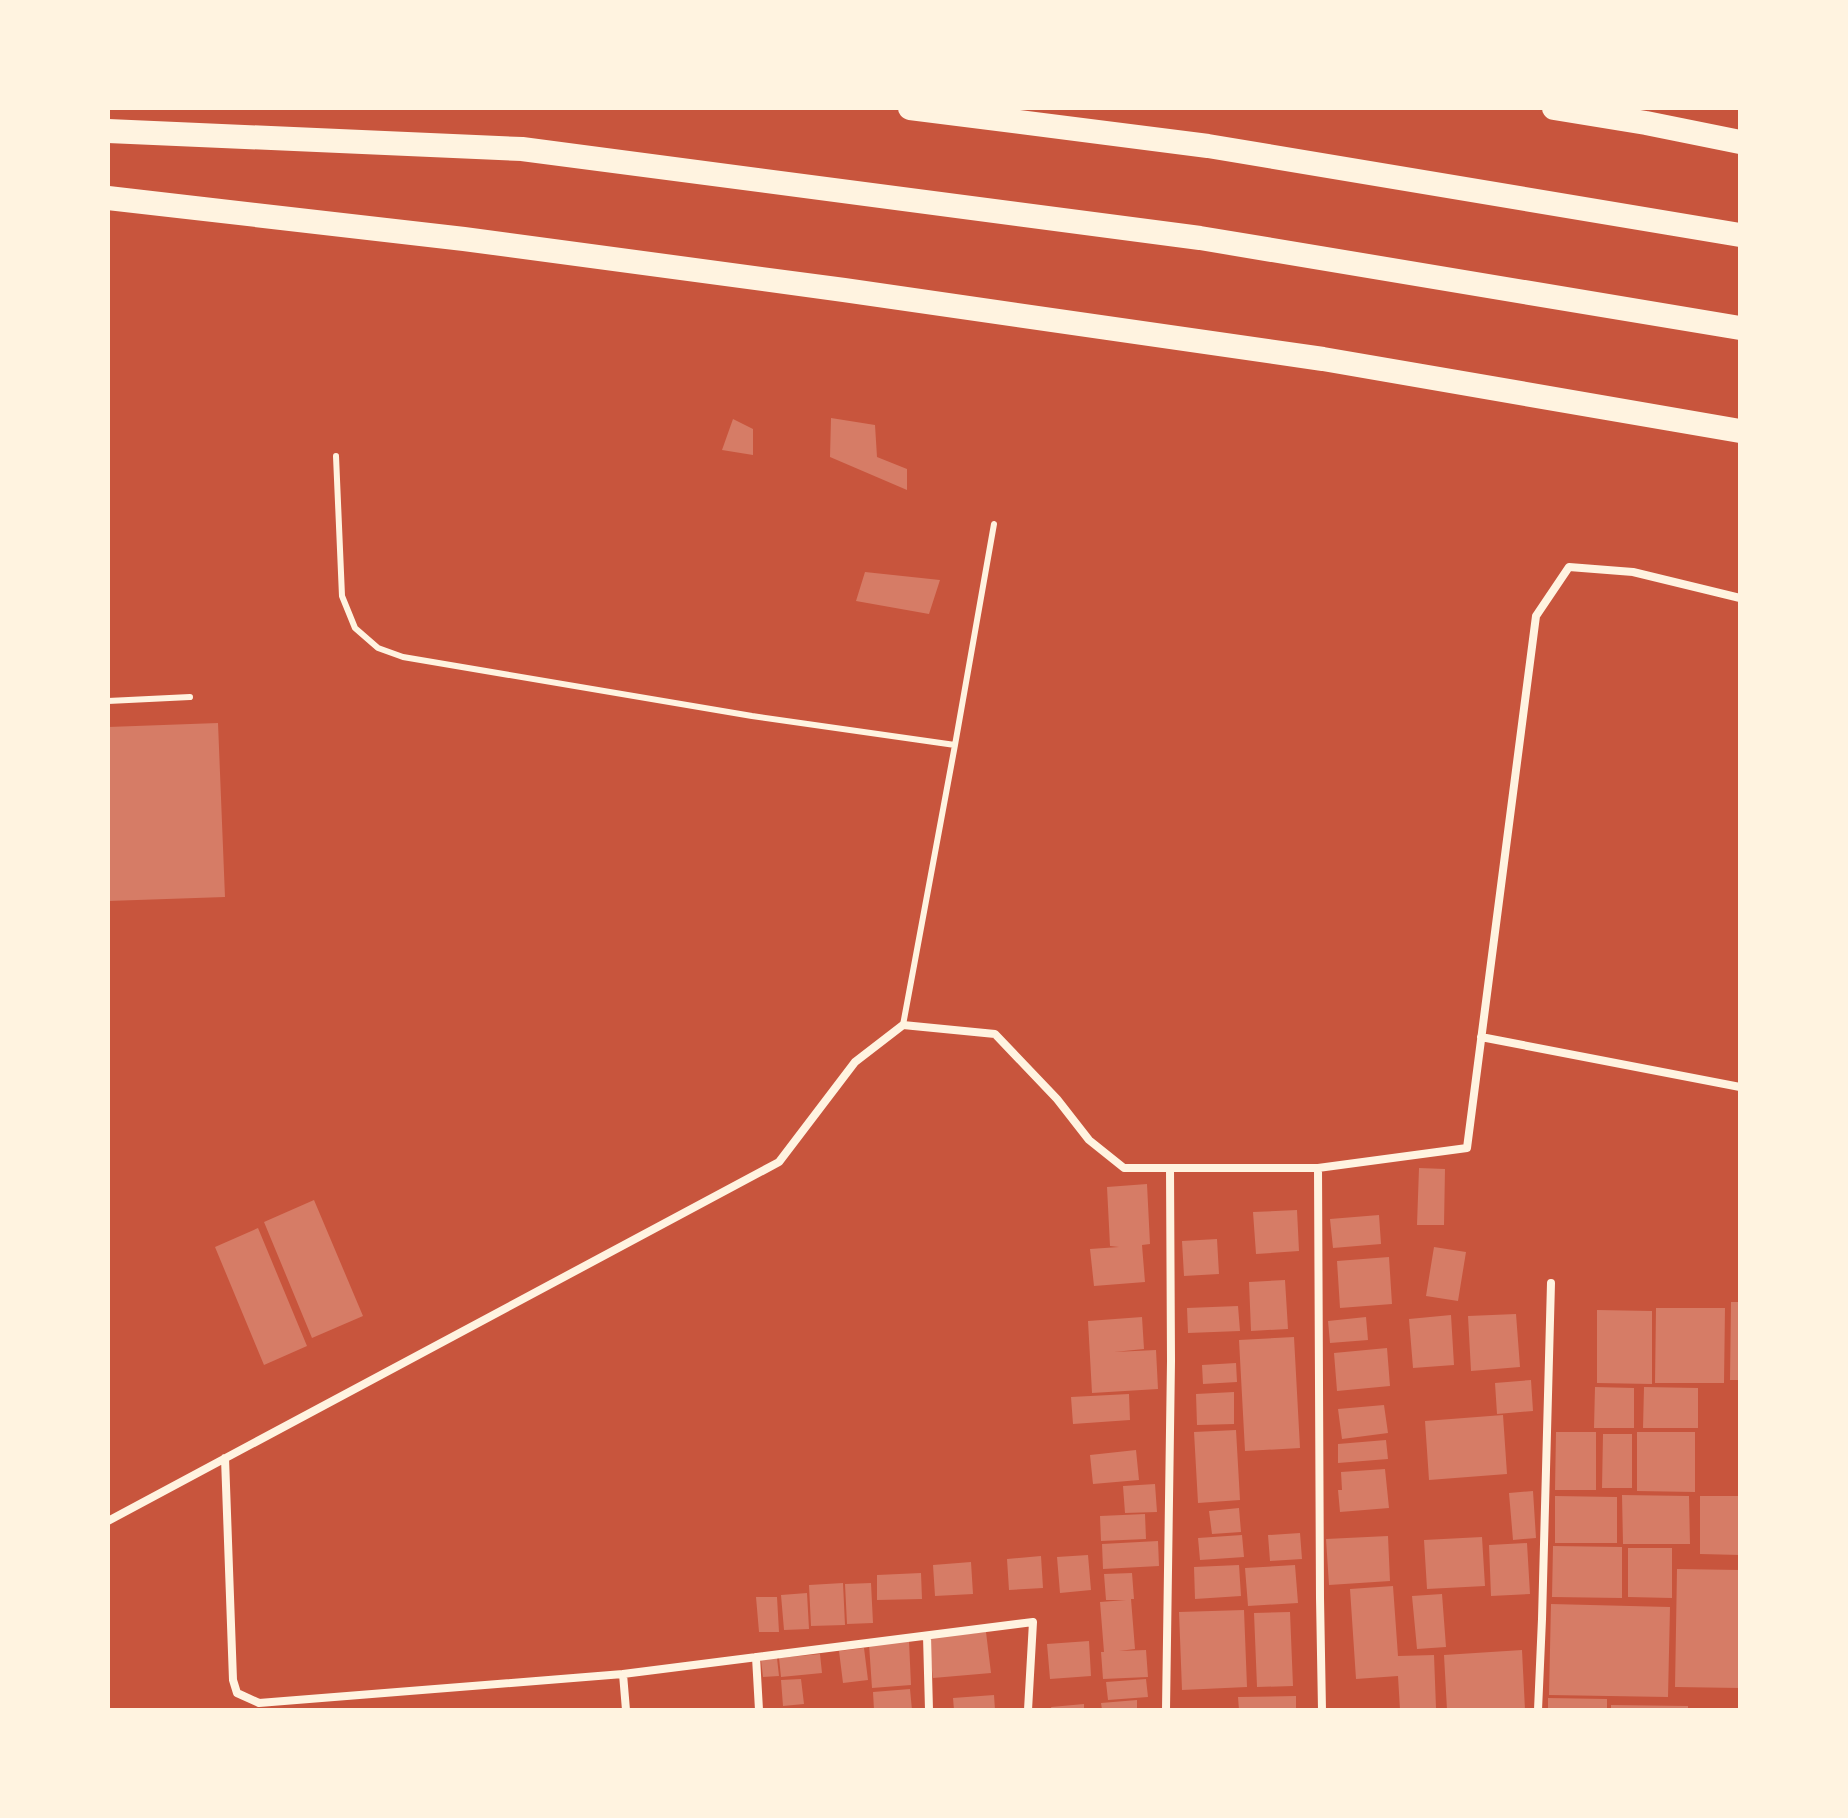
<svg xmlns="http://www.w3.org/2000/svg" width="1848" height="1818" font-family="Cabin,sans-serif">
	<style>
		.building { fill: #d67c66 }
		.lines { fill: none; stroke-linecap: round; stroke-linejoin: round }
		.service { stroke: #fff3e0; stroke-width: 6 }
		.minor { stroke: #fff3e0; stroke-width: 8 }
		.motorway { stroke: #fff3e0; stroke-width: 24 }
	</style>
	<rect width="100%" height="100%" fill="#c8553d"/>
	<path class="building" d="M831,418L875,425L877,457L907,469V490L830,457Z
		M733,419L753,429V455L722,450Z
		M865,572L940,580L929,614L856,601Z
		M218,723L225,897L108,901V727Z
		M1419,1168L1445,1169L1444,1225H1417Z
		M1147,1184L1150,1244L1142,1245L1145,1282L1094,1286L1090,1249L1119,1247L1110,1246L1107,1187Z
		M314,1200L363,1316L312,1338L264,1222Z
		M1297,1210L1299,1251L1256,1254L1253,1212Z
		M1379,1215L1381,1244L1333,1248L1330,1219Z
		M258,1228L307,1346L264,1365L215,1247Z
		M1217,1239L1219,1274L1184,1276L1182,1241Z
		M1434,1247L1466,1252L1458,1301L1426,1296Z
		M1389,1257L1392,1304L1340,1308L1337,1261Z
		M1285,1280L1288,1329L1251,1331L1249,1282Z
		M1731,1302H1740V1380H1730Z
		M1238,1306L1240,1331L1188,1333L1187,1308Z
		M1656,1308H1725L1724,1383H1655Z
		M1597,1310L1652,1311V1384L1597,1383Z
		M1516,1314L1520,1367L1471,1371L1468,1316Z
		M1451,1315L1454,1365L1413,1368L1409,1319Z
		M1142,1317L1144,1349L1114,1352L1156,1350L1158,1389L1092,1393L1088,1321Z
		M1366,1317L1368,1340L1330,1343L1328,1321Z
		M1294,1337L1300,1448L1245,1451L1239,1340Z
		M1387,1348L1390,1386L1337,1391L1334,1353Z
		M1236,1363L1237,1382L1203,1384L1202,1365Z
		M1531,1380L1533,1411L1497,1414L1495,1383Z
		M1595,1387L1634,1388V1428H1594Z
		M1644,1387L1698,1388V1428H1643Z
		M1234,1392V1424L1197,1425L1196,1394Z
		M1129,1394L1130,1420L1073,1424L1071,1397Z
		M1384,1405L1388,1433L1342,1439L1338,1409Z
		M1503,1415L1507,1474L1429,1480L1425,1421Z
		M1236,1430L1240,1500L1198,1503L1194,1432Z
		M1556,1432H1596V1490H1555Z
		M1637,1432H1695V1492L1637,1491Z
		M1603,1434H1632V1488H1602Z
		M1386,1440L1388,1459L1338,1463V1444Z
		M1136,1450L1139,1480L1093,1484L1090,1455Z
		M1385,1469L1389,1508L1340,1512L1338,1490H1342L1341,1472Z
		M1155,1484L1157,1512L1125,1513L1123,1486Z
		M1533,1491L1536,1538L1513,1540L1509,1493Z
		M1622,1495L1689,1496L1690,1544H1623Z
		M1555,1496L1617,1497V1543H1555Z
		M1700,1496H1740V1555L1700,1554Z
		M1239,1508L1241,1532L1212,1534L1209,1511Z
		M1145,1514L1146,1539L1101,1541L1100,1516Z
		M1300,1533L1302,1559L1270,1561L1268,1535Z
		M1242,1535L1244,1557L1200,1560L1198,1538Z
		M1388,1536L1390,1581L1329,1585L1326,1539Z
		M1482,1537L1485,1586L1427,1589L1424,1540Z
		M1158,1541L1159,1566L1103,1569L1102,1544Z
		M1527,1543L1530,1594L1491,1596L1489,1545Z
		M1553,1546L1622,1547V1598L1552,1597Z
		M1628,1548H1672V1598L1628,1597Z
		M1088,1555L1091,1590L1060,1593L1057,1557Z
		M1041,1556L1043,1588L1009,1590L1007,1559Z
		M971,1562L973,1594L935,1596L933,1565Z
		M1239,1565L1241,1596L1195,1599L1194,1567Z
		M1295,1565L1298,1603L1248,1606L1245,1568Z
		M1677,1569L1740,1570V1688L1675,1687Z
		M921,1573L922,1599L877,1600V1575Z
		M1132,1573L1134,1599H1131L1135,1649L1119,1651L1146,1650L1148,1677L1103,1679L1101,1652H1104L1100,1602L1126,1600H1106L1104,1574Z
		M843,1583L845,1625L811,1626L809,1585Z
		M871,1583L873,1623L847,1624L845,1584Z
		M1393,1586L1398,1656L1434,1655L1436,1708L1400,1710L1398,1676L1356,1679L1350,1589Z
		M807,1593L809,1629L784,1630L781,1595Z
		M1442,1594L1446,1647L1417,1649L1412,1596Z
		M756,1597H777L779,1632H759Z
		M1551,1604L1670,1607L1668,1697L1549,1695Z
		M1244,1610L1247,1687L1182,1690L1179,1612Z
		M1290,1612L1293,1686L1257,1687L1254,1613Z
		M986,1632L991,1673L933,1678L928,1638Z
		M909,1641L911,1685L872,1688L869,1644Z
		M1089,1641L1091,1676L1050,1679L1047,1644Z
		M864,1648L868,1680L843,1683L839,1651Z
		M1522,1650L1525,1710H1447L1444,1655Z
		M820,1654L822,1673L781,1677L779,1658Z
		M777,1658L779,1676L763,1677L761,1660Z
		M801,1679L804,1704L783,1706L781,1680Z
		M1146,1679L1148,1697L1108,1700L1106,1682Z
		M910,1689L912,1710H874L873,1692Z
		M994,1695L995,1710H954L953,1698Z
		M1296,1696V1710H1239L1238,1697Z
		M1548,1698L1607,1699V1710H1548Z
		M1137,1700V1710H1102L1101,1703Z
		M1084,1704V1710H1052L1051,1707Z
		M1611,1705L1688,1706V1710H1611Z"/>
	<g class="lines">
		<path class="service" d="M336,456L342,596L355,628L378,648L403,657L752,716L955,745
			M108,701L190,697
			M903,1025L955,745L994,524"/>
		<path class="minor" d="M1481,1037L1740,1087
			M1318,1168L1320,1598L1322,1710
			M225,1458L233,1680L237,1693L259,1703L623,1674
			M108,1521L779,1162L855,1062L903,1025L995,1034L1057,1099L1089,1140L1124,1168H1318L1467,1148L1536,616L1569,567L1633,572L1740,598
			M927,1636L929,1710
			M756,1657L759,1710
			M626,1710L623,1674L1033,1622L1028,1710
			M1166,1710L1171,1361L1170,1168
			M1538,1710L1542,1619L1551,1283"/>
		<path class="motorway" d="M910,108L1208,146L1740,235
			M1554,108L1646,123L1740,142
			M108,131L522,149L1200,238L1740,328
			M108,198L464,239L844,290L1323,359L1740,431"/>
	</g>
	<rect width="1848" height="1818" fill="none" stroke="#fff3e0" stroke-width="220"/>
</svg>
